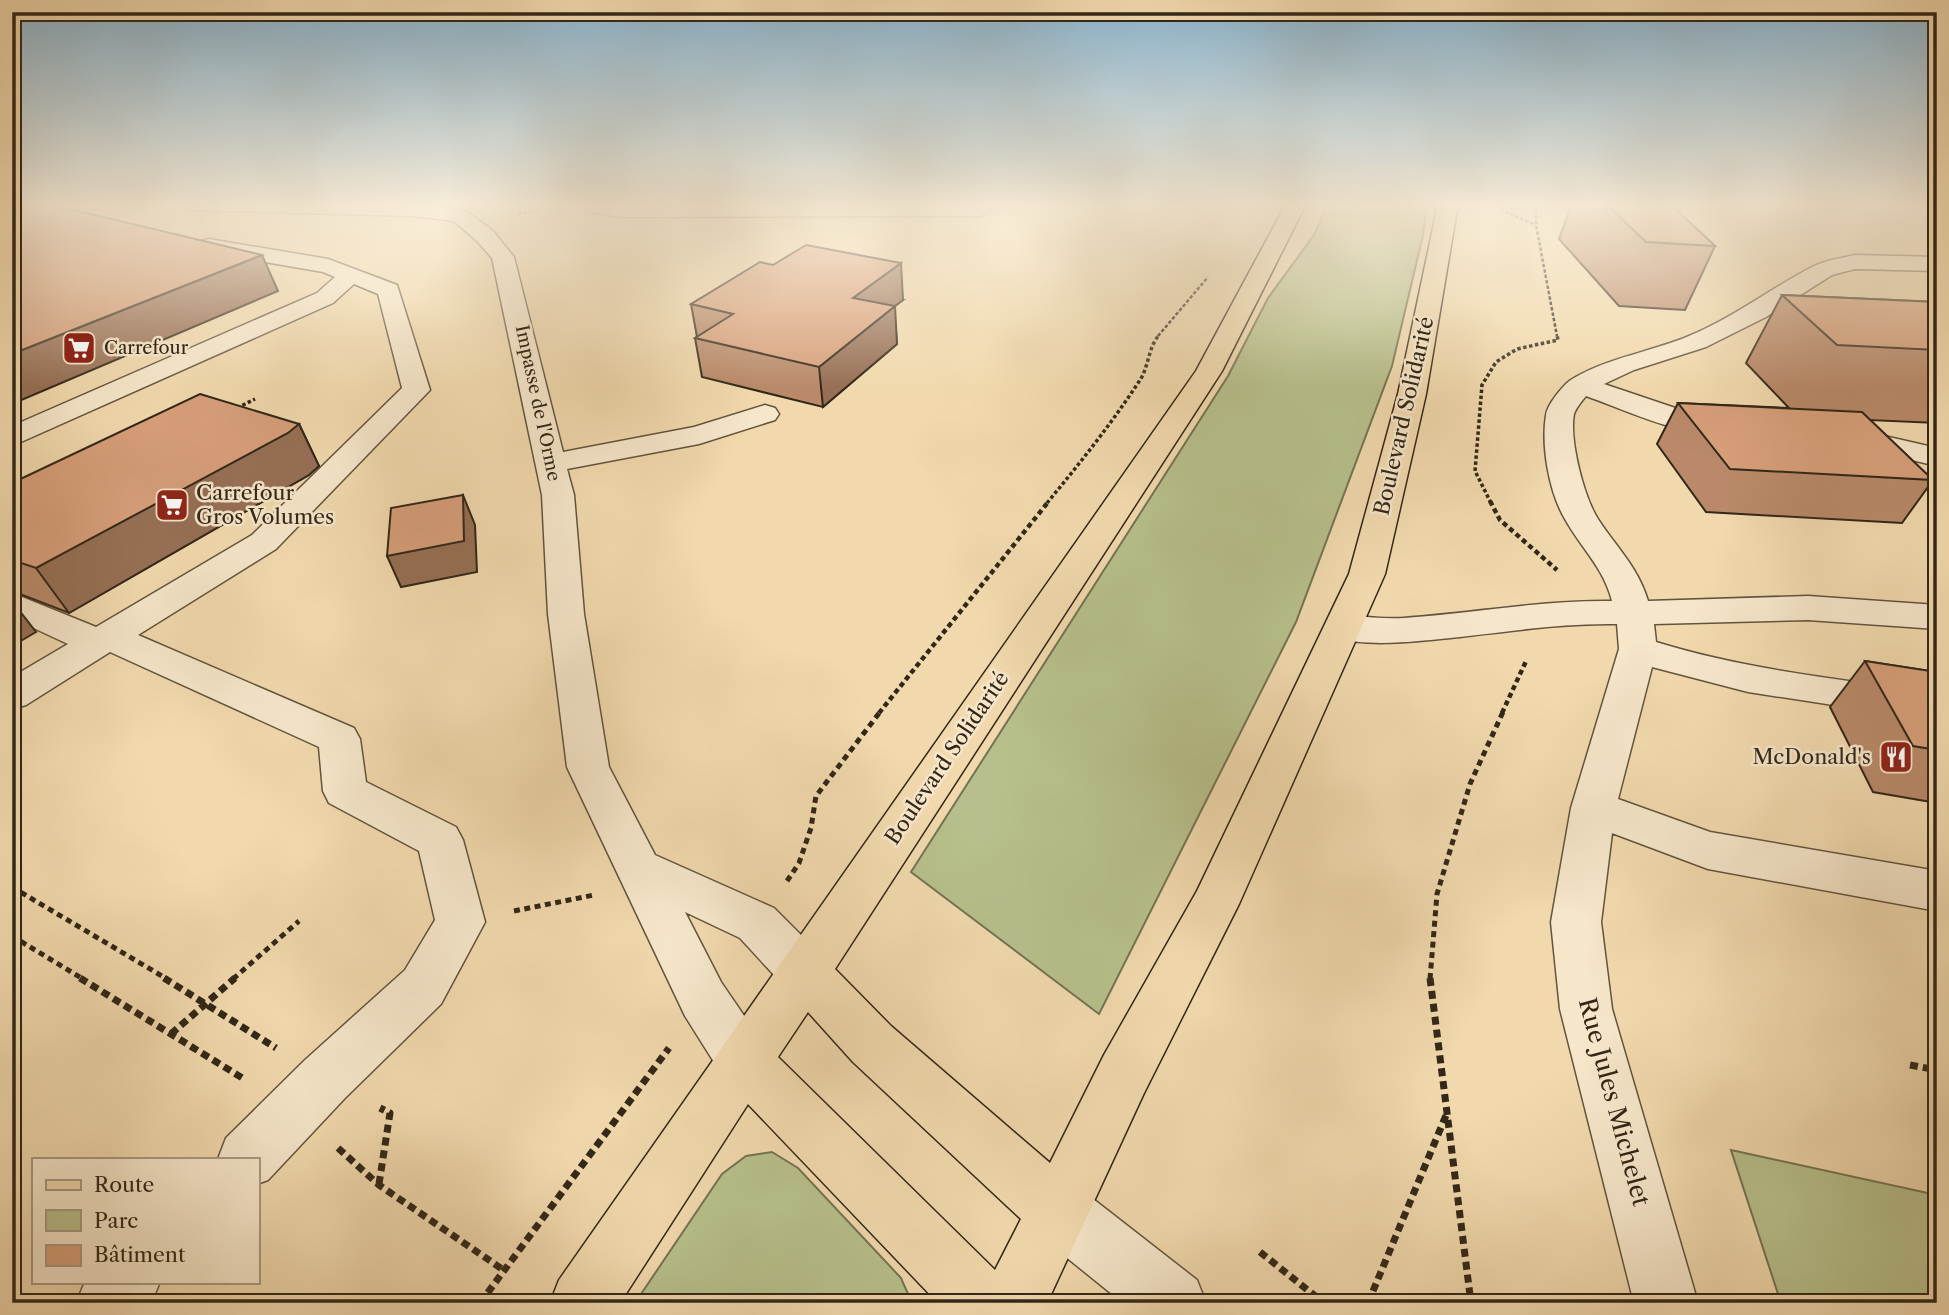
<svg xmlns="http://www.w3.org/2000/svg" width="1949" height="1315" font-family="'Libre Caslon Text',serif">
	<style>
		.green { fill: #b7c08c; stroke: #747452; stroke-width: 2 }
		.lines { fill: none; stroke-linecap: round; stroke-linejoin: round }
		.minor-casing { stroke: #62543d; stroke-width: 3 }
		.major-casing { stroke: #322718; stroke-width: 3 }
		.path-far4 { stroke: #322718; stroke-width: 2.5; stroke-dasharray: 3.5 2; stroke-linecap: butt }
		.path-far3 { stroke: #322718; stroke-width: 3.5; stroke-dasharray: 3.5 2.5; stroke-linecap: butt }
		.path-far2 { stroke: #322718; stroke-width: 4.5; stroke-dasharray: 5 3.5; stroke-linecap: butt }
		.path-far1 { stroke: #322718; stroke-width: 5; stroke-dasharray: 6 4.5; stroke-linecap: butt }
		.path { stroke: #322718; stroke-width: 7; stroke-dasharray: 8 5; stroke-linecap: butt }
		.minor { fill: #f6e6ca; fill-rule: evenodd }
		.major { fill: #f1d9ad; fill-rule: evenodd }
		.wall { fill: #b98969; stroke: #322718; stroke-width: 2 }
		.shaded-wall { fill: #966f55; stroke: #322718; stroke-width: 2 }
		.building { fill: #d79f7a; stroke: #322718; stroke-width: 2 }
		.labels { text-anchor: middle; stroke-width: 5; stroke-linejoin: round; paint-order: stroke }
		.far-poi-label { font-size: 18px; fill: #322718; stroke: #f6e6ca; text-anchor: start }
		.far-street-label { font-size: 18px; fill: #322718; stroke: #f6e6ca }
		.street-label { font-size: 21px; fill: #322718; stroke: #f6e6ca }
		.poi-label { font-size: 21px; fill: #322718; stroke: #f6e6ca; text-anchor: start }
		.near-street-label { font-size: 24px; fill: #322718; stroke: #f6e6ca }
	</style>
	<rect width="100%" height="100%" fill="#f1d9ad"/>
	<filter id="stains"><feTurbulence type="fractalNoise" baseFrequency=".00286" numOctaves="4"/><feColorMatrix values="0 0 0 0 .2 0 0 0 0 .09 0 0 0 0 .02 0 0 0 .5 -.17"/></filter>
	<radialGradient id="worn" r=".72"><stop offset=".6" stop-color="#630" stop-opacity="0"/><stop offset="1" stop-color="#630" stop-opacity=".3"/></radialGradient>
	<path class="green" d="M1328,204H1427L1423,235L1392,366L1296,622L1099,1014L911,872L1228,376L1268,298L1314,235Z
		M1731,1150L1937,1195V1303H1789L1778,1294Z
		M772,1152L798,1168L901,1278L912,1303H635L722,1174L746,1156Z"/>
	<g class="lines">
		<defs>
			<path id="minor" d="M60,204H84L54,225L68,227L71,232L68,237L37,234L31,224Z
				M178,204H411L460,210L467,212L493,231L514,257L563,452L694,427L765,405L775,408L779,414L775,420L699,444L567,469L574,495L584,614L609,767L655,855L774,908L821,955L829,971L821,987L803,994L785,987L740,938L685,912L721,982L762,1042L770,1060L762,1078L743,1086L724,1078L685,1016L567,767L548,614L542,495L492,258L477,241L454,221L413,216L188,210Z
				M579,204H991V210L981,216L622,217L589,212Z
				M209,239L328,259L397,285L430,390L276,549L138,635L354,728L360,739L366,782L456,827L463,840L485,922L441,1004L345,1098L268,1180L257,1184V1159H218L226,1138L305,1060L405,970L435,920L419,851L329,803L323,791L319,747L110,652L26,705L12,709V677L68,644L12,618V593L96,627L252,535L402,388L378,294L354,284L333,303L12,446V426L317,293L335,277L323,272L201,251L198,246L201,241Z
				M1855,255L1937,257V271L1855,269L1832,275L1766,317L1706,347L1634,370L1604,384L1696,415L1732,420L1737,426L1732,432C1691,442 1626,410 1586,396C1582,401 1576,408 1574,414C1569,440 1584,497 1598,519C1616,547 1638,567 1648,601L1808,596L1937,605V629L1808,620L1654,624L1656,642C1747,670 1842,680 1937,693V721L1748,692L1652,667L1618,799L1710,832L1937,871V911L1708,869L1612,833L1601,922L1612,1009L1698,1303H1634L1560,1009L1551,922L1571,808L1619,649L1617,624C1564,623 1512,631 1460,637C1417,641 1372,648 1330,637L1324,628L1330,619C1354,613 1379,620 1404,618C1474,613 1543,600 1612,601C1604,568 1581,548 1565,519C1549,492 1541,446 1546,415C1547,405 1565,382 1574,378C1610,357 1651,352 1689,336C1733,318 1771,288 1814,266C1826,260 1842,258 1855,255Z
				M1845,427L1937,448V466L1835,442L1830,436L1835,430Z
				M1057,1180L1079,1188L1197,1280L1206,1303H1123L1035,1232L1027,1210L1035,1188Z
				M85,1282H160L151,1303H76Z"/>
			<path id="major" d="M1286,204H1306L1222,371L835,969L891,1026L1050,1163L1104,1055L1197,891L1349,574L1398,394L1438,204H1458L1426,394L1385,574L1239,904L1144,1093L1047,1303H938L748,1104L620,1303H550L559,1280L1196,371ZM808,1012L853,1062L1021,1219L995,1270L778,1057Z"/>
		</defs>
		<use href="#minor" class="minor-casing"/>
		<use href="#major" class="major-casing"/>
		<path class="path-far4" d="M1497,204L1506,212L1536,225
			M1536,204V225L1557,336
			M1883,204L1886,206
			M518,214L551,208
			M1158,336L1208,277"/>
		<path class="path-far3" d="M237,408L255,399
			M1047,503C1080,463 1112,423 1140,380C1149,366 1148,348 1159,335
			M1491,503L1475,471L1482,385L1496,362L1517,349L1558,340L1557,335"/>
		<path class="path-far2" d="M1490,501L1500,520L1557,570
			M879,713L1049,501
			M1502,713L1527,659"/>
		<path class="path-far1" d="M12,775L21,769
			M787,881L799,863L811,828L816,796L880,712
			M12,887L167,979
			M514,911L594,895
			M12,936L83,979
			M233,979L299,921
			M1430,979L1437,894L1470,784L1503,712"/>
		<path class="path" d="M80,978L244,1079
			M164,978L276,1048
			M1430,978L1471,1303
			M171,1034L235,978
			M1910,1065L1937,1070
			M338,1148L379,1185L505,1271
			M379,1184L390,1113L380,1108
			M1260,1252L1324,1303
			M480,1303L669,1048
			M1368,1303L1447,1113"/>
		<use href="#minor" class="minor"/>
		<use href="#major" class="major"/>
	</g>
	<path class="wall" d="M1572,204H1670L1715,246L1685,310L1619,306L1559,239Z
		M1782,295L1937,302V423L1870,420L1933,480L1902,523L1706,512L1657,444L1678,403L1789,408L1746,363Z
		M903,300L894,306L897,344L823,407L702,377L695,338L697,337L691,304Z
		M299,424L319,466L309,475L69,613L12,591V483Z
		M1865,661L1937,672V803L1873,792L1830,707Z"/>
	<path class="shaded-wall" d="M262,255L278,291L12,404V354Z
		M901,263L903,300L856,336L853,298Z
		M895,306L897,344L823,407L819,367Z
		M299,424L319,466L309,475L69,613L36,568Z
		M463,495L475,525L477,572L401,587L387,556Z
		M12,601L36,632L12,646Z"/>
	<path class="building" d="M12,204H27L70,209L262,255L12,354Z
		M1606,204H1670L1715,246L1646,242Z
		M806,245L901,263L853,298L895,306L819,367L695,338L733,314L691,304L760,262L773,265Z
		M1782,295L1937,302V350L1837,345Z
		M200,394L299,424L288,433L36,568L12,560V483Z
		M1678,403L1862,412L1933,480L1730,469Z
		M463,495L464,541L387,556L391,508Z
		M1865,661L1937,672V750L1913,746Z"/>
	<linearGradient id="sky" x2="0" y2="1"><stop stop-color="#8ab6d2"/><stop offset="0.53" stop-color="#f9eeda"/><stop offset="1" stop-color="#f9eeda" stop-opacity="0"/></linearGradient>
	<rect width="1949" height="388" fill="url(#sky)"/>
	<defs>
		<symbol id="supermarket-square" viewBox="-11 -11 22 22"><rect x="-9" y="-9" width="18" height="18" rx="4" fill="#8f2418" stroke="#f6e6ca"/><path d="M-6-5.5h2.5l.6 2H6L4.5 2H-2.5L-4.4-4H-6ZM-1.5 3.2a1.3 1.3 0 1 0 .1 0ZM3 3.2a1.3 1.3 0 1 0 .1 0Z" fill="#fff"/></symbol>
		<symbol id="restaurant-square" viewBox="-11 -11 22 22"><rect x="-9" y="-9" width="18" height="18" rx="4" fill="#8f2418" stroke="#f6e6ca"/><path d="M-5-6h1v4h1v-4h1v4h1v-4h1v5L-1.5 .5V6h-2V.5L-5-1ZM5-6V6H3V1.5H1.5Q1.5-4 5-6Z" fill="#fff"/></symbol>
	</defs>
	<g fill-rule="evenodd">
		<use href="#supermarket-square" x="60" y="329" width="38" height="38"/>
		<use href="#supermarket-square" x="153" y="486" width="38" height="38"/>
		<use href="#restaurant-square" x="1877" y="738" width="38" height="38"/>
	</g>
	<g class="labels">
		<g class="far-poi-label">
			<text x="104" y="354">Carrefour</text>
		</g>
		<g class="far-street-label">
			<text transform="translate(538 403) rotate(78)" y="6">Impasse de l'Orme</text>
		</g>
		<g class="street-label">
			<text transform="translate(1404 416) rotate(-77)" y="7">Boulevard Solidarité</text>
			<text transform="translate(947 758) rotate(-56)" y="7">Boulevard Solidarité</text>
		</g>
		<g class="poi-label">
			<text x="196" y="500">Carrefour<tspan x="196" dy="24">Gros Volumes</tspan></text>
			<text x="1871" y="764" text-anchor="end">McDonald's</text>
		</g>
		<g class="near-street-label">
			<text transform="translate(1614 1102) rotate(75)" y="8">Rue Jules Michelet</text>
		</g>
	</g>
	<rect width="1949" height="1315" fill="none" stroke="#f1d9ad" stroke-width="42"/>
	<rect x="14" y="14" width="1921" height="1287" fill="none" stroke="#322718" stroke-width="3.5"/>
	<rect x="21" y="21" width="1907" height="1273" fill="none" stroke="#322718" stroke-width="2"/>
	<rect x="32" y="1158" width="228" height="126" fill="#f6e6ca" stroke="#a89a83" stroke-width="2"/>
	<rect x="46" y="1180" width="35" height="10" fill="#f1d9ad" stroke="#a89a83" stroke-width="2"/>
	<text x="94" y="1192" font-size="21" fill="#322718">Route</text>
	<rect x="46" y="1210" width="35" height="21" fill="#b7c08c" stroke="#a89a83" stroke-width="2"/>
	<text x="94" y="1228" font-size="21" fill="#322718">Parc</text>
	<rect x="46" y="1245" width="35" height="21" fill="#d79f7a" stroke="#a89a83" stroke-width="2"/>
	<text x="94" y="1262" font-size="21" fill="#322718">Bâtiment</text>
	<rect width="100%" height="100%" filter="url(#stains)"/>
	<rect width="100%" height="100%" fill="url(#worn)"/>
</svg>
